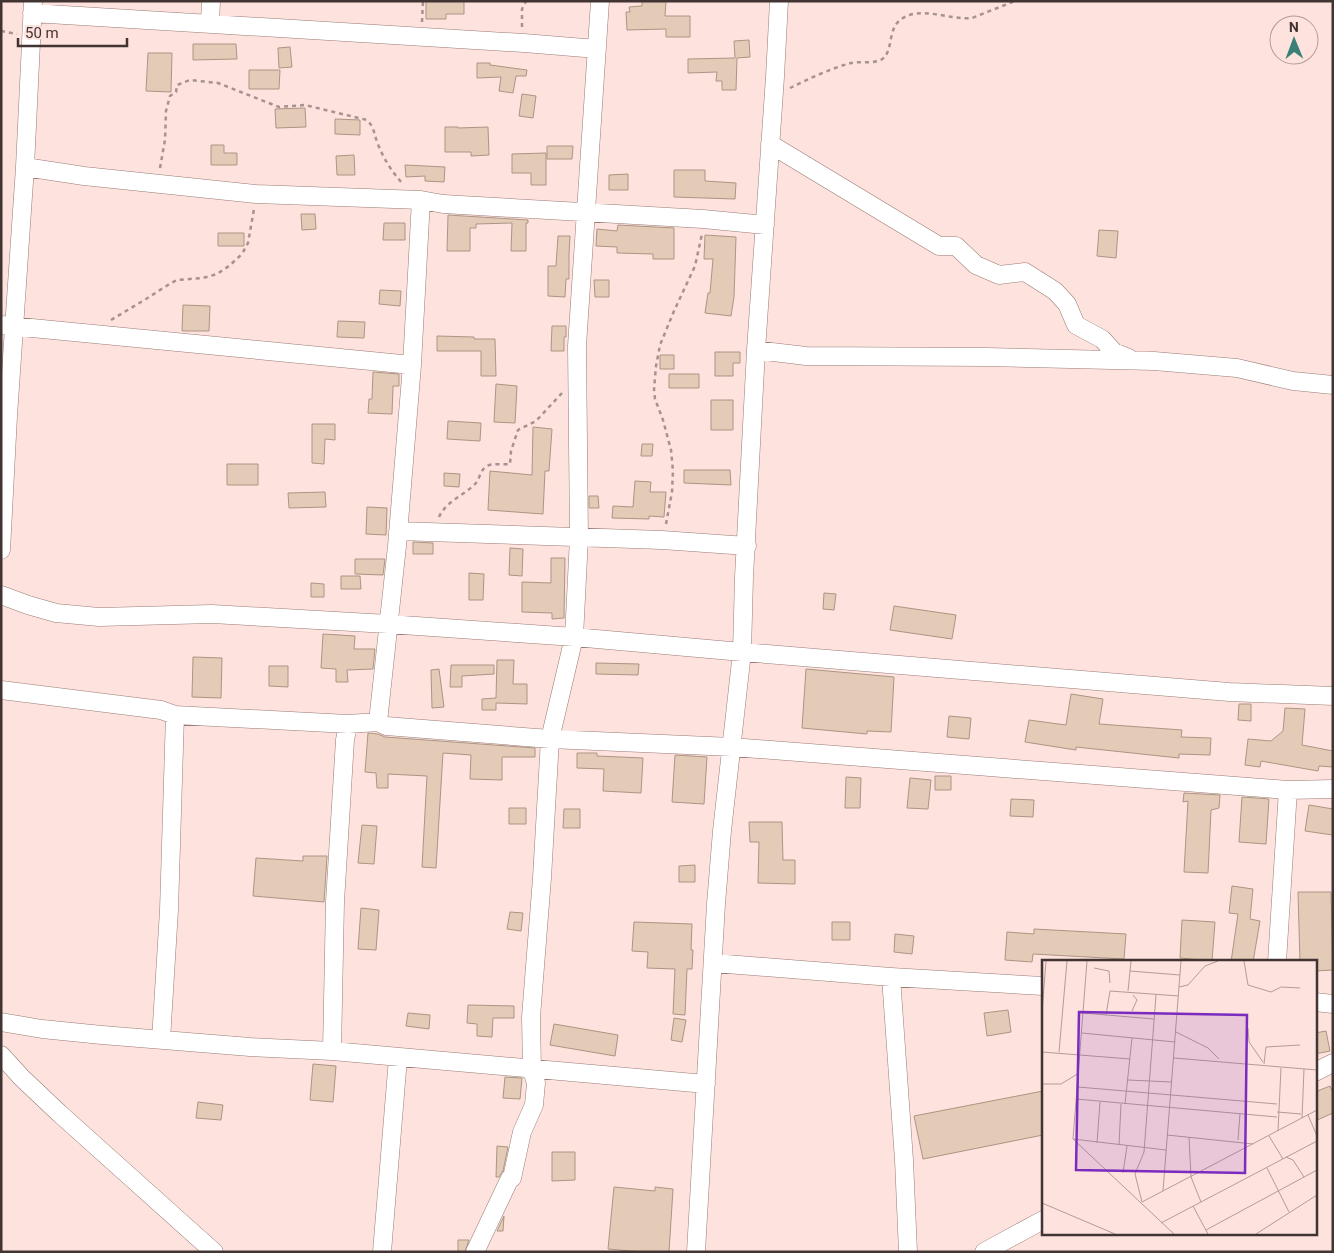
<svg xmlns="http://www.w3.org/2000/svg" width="1334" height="1253" font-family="Roboto,sans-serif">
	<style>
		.building { fill: #e3cbb7; stroke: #ac9583 }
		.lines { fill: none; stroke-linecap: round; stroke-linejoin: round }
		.minor-casing { stroke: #997b75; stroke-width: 19 }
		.path { stroke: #a6928e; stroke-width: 2.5; stroke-dasharray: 4 4; stroke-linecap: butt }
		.minor { stroke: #fff; stroke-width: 18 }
		.inset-road { fill: none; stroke: #b29c99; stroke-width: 1 }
		.view { fill: #7b2cbf; fill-opacity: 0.15; stroke: #7b2cbf; stroke-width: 2.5 }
		.inset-edge { fill: none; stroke: #413432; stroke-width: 2.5 }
	</style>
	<rect width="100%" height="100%" fill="#fde2dd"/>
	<path class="building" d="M426,1H464V14H446V19H426Z
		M642,1H666L665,16H690V37H666V29L627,30L626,12H630L629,7L642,6Z
		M749,40L750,57L737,58L736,90H722V81H716L717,72L688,73V59L735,58L734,41Z
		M193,44H236L237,59L193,60Z
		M290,47L292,67L279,68L278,48Z
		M148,53H172L171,92L146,91Z
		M477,63H490V65L527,70L526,76H516L513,93L499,91L501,77L477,78Z
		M249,70H280L279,89H249Z
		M522,94L536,96L533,118L519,116Z
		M305,108L306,127L276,128L275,109Z
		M335,119L360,120V135L335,134Z
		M445,127H458V128L488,127L489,155L471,156V152H445Z
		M211,145H224V153H237V165H211Z
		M547,146H573L572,159H547Z
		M546,153V185H531V173H512V154Z
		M354,155L355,175H337L336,156Z
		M405,165L445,167L444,182L425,181V176L406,177Z
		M674,170H705V181L736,183L735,199L674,197Z
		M628,174V190H609V175Z
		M301,214H315L316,229L302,230Z
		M448,215L528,220V223H526V251H511L512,223L476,224V228H470V251H447Z
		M384,223H405V240H383Z
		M618,225L674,228V259H653V254L617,253V247L596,246L597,229L617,231Z
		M1099,230L1118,231L1116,258L1097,256Z
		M218,233H244V246H218Z
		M705,235L736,237L734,297L731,316L705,313L708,293H710L713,259H704Z
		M558,236H570L569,254V279H566L565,297L548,296V266H556Z
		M594,280H609V297H595Z
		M380,290L401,291L400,306L379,304Z
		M183,305L210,306L209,331H182Z
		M338,321L365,322L364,338L337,337Z
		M552,326H566V337H564V351H551Z
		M437,336L474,337V339H495L496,376H481V351H437Z
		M715,352H740V363H733V376H715Z
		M660,355H674V369H660Z
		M373,372L399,374V386H393L392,414L368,413L369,399H372Z
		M669,374H699V388H669Z
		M496,384L517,386L515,423L494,422Z
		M711,400H733V430H711Z
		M448,421L481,423L480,441L447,439Z
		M312,424H335V440L325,439L324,464L312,463Z
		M533,427L552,429L549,471H545L543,514L488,510L490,471L532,475Z
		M642,444H653L652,456H641Z
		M227,464H258V485H227Z
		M684,470H730L731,485L684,483Z
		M444,473L460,474L459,487L444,486Z
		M635,481L651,482L650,492H666L664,517L649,516V519L612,518L613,506L633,507Z
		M325,492L326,507L289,508L288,493Z
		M589,496H598L599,508H589Z
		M367,507L387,508L386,535L366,534Z
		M413,542L433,543V554H413Z
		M510,548L523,549L522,576L509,575Z
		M551,558H565L564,618L552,619V613L522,612V582L551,583Z
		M355,559H385L383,575L355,574Z
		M469,573L484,574L483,600H469Z
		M341,576H360L361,589H341Z
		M311,583L324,584V597H311Z
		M824,593L836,594L834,610L823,609Z
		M894,606L956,615L952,639L890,630Z
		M323,634L355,636L354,649H375L373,669L347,670L348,682H336V669L321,668Z
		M193,657L222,658L221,698L192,697Z
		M497,660H514L513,684H527V704L496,703V710H482V699L496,698Z
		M596,663L639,664L638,675L596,674Z
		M451,665H494V674L462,676V687H450Z
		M269,666H288V687L269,686Z
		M439,669L444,707L432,708L431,670Z
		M806,669L894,677L891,732L867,731V734L802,728Z
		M1071,694L1103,699L1099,724L1182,730L1181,737L1211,738L1210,755L1179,754V758L1076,747V750L1025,742L1029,720L1066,725Z
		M1239,704H1251V721L1238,720Z
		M1285,708L1305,709L1302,745L1333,751V767L1319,766L1318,771L1261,761L1260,767L1245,765L1248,739L1271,741L1283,731Z
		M949,716L971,718L969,739L947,737Z
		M368,733L378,734L385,737L535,748V757H502V780L470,779L471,755L443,753L436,868L422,867L427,776L388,774V788H377L376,773L365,772Z
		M577,753H597V756L643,758L641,793L603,791L604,769L577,768Z
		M675,755L707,757L704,804L672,802Z
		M935,776H951V790H935Z
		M846,777L861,778L860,808H845Z
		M910,778L931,780L928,809L907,808Z
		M1184,793L1220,795L1219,808L1211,810L1208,873L1184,872L1188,801L1183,802Z
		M1242,797L1269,799L1266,844L1239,842Z
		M1011,799L1034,800L1033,817L1010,816Z
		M1309,805L1333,809V835L1305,831Z
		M509,808H526V824H509Z
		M564,809H580V828H563Z
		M749,822H782L783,860H795V884L758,883L759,842H750Z
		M362,825L377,826L374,864L358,863Z
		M303,856H327L324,902L253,896L256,858L303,861Z
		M695,865V882H679V866Z
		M1232,886L1253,889L1250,919L1260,921L1253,962H1231L1238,914L1229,913Z
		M1298,892H1331L1333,970L1315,971V962H1300Z
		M361,908L379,910L376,950L358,949Z
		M510,912L523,913L521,931L507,929Z
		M1182,920L1215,922L1212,961L1180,958Z
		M634,922L692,924L691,950H693L692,969H687L685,1015L673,1014L675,969L647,968L648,952L632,951Z
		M832,922H850V940H832Z
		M1034,929L1126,934L1124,959L1033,954L1032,962L1005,960L1007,932L1034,934Z
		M895,934L914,936L912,954L894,952Z
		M468,1005L514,1006V1018H493L492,1037L477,1036V1024L467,1023Z
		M1008,1010L1011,1032L987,1036L984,1013Z
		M408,1013L430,1015L429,1029L406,1026Z
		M674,1018L686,1020L682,1042L671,1040Z
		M554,1024L618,1035L615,1056L550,1045Z
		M1326,1031L1330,1051L1315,1054V1033Z
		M313,1064L336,1066L333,1102L310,1100Z
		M505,1077L522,1078L520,1099L503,1098Z
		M1330,1086L1333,1093V1113L1315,1121V1092Z
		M1043,1091V1135L923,1159L914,1116Z
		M198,1102L223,1105L221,1120L196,1118Z
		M497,1146L508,1147L503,1171L499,1177H496Z
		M552,1152H575V1180L552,1181Z
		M614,1187L655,1191V1187L673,1189L669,1252H642L608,1249Z
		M504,1216L503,1231H497Z
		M458,1240H469L465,1252H458Z"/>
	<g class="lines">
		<defs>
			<path id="minor" d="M32,13L524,43L597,49
				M210,23L211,1
				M770,144L939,246H956L976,265L999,275L1025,272L1055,291L1067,304L1076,325L1102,339L1114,352L1129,358
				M25,167L84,176L256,194L421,200L443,204L703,219L765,225
				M1,325L412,365
				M756,350L806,356L987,357L1154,361L1237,368L1293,381L1333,385
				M398,531L662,540L747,546
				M1,550L8,416L25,167L33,1
				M1,595L28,605L56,613L99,617L212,614L388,624L574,637L742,652L1229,692L1333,696
				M1,690L161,710L175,715L348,724L378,722L386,726L550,739L732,747L1288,790L1333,789
				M378,722L397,546L412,365L421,200
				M1277,962L1288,790
				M714,963L891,977L1043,986
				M891,977L904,1160L908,1252
				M1315,1002L1333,1004
				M1,1022L42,1029L102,1035L250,1047L332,1051L706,1084
				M161,1040L169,910L175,715
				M332,1051L335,902L345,740L348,724
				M1,1055L22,1078L59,1113L214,1252
				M1315,1072L1333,1063
				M382,1252L398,1058
				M475,1252L510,1178H512L522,1132L534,1105L536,1083L532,1070L531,1017L542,878L550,739L574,637L579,538L577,346L600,1
				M696,1252L716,904L722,831L742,652L744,577L756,350L775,77L779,1
				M984,1252L1043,1220"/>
		</defs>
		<use href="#minor" class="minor-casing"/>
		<path class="path" d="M422,22L423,1
			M522,27V9L526,1
			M1,31L17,34
			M790,88C808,79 832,68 851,63C860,61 872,64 881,60C893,53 888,32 898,22C917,3 950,21 972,18L1015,1
			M160,168L165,140L166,111L170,96L176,92L177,85L190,80L218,83L279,107L305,105L367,120C374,127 374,133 377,142C383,158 392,172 403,184
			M111,320L146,299L171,283L177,280L203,278L217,274L229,266L242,254L248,243L254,209
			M439,517C446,501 465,495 476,483C480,478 480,470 487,466C492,463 503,465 510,464L511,451L518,430L536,421L562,393
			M666,524L672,492L673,471L671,450L663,420L655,399L654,389L656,366L660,345L674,311L695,266L702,234"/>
		<use href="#minor" class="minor"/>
	</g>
	<g transform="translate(1042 960)">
		<rect width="275" height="275" fill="#fde2dd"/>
		<path class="inset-road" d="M45,1L31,179L132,274M202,1L206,25L229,32L239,27L258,28M52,8L67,11L68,23M88,11L138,15M137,27L146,25L163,6L176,1M86,31L89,1M90,51L95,40L91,35M0,52L4,1M41,53L112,59M64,55L68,31L137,36M206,68L207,82L221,102M134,72L166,88L177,99M40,73L133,82M0,92L88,99M17,92L25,1M132,98L275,110M222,104L224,87L258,85M86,120L130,122M0,124H19L37,113M36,127L235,144M34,139L235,157M83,144L90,78M235,152L259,154M266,155L275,176M260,158L262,109M236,171L239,108M125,175L211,184M227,176L241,199M147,177L149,217L159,242M31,179L124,190M196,180L198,154M55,183L58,142M77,185L79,144M244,197L251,200L262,217M225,208L247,252M81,213L85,186M121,231L139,1M100,242L93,214L102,192L114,35M100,242L275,150M0,243L73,274M151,246L166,274M119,263L275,181M164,270L275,210M214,274L275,235"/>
		<path class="view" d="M37,52L205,55L203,213L34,210Z"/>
		<rect width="275" height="275" class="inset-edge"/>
	</g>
	<rect width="1334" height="1253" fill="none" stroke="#413432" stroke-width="5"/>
	<g transform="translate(1294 40) rotate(359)"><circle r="24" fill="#fde2dd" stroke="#b29c99"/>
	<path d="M0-4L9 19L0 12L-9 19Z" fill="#3a8076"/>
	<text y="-8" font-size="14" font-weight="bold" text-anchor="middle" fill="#413432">N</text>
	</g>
	<path d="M18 38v8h109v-8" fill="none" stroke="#413432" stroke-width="2.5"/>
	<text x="25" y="38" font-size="15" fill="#413432" stroke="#fde2dd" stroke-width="4" paint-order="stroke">50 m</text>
</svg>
